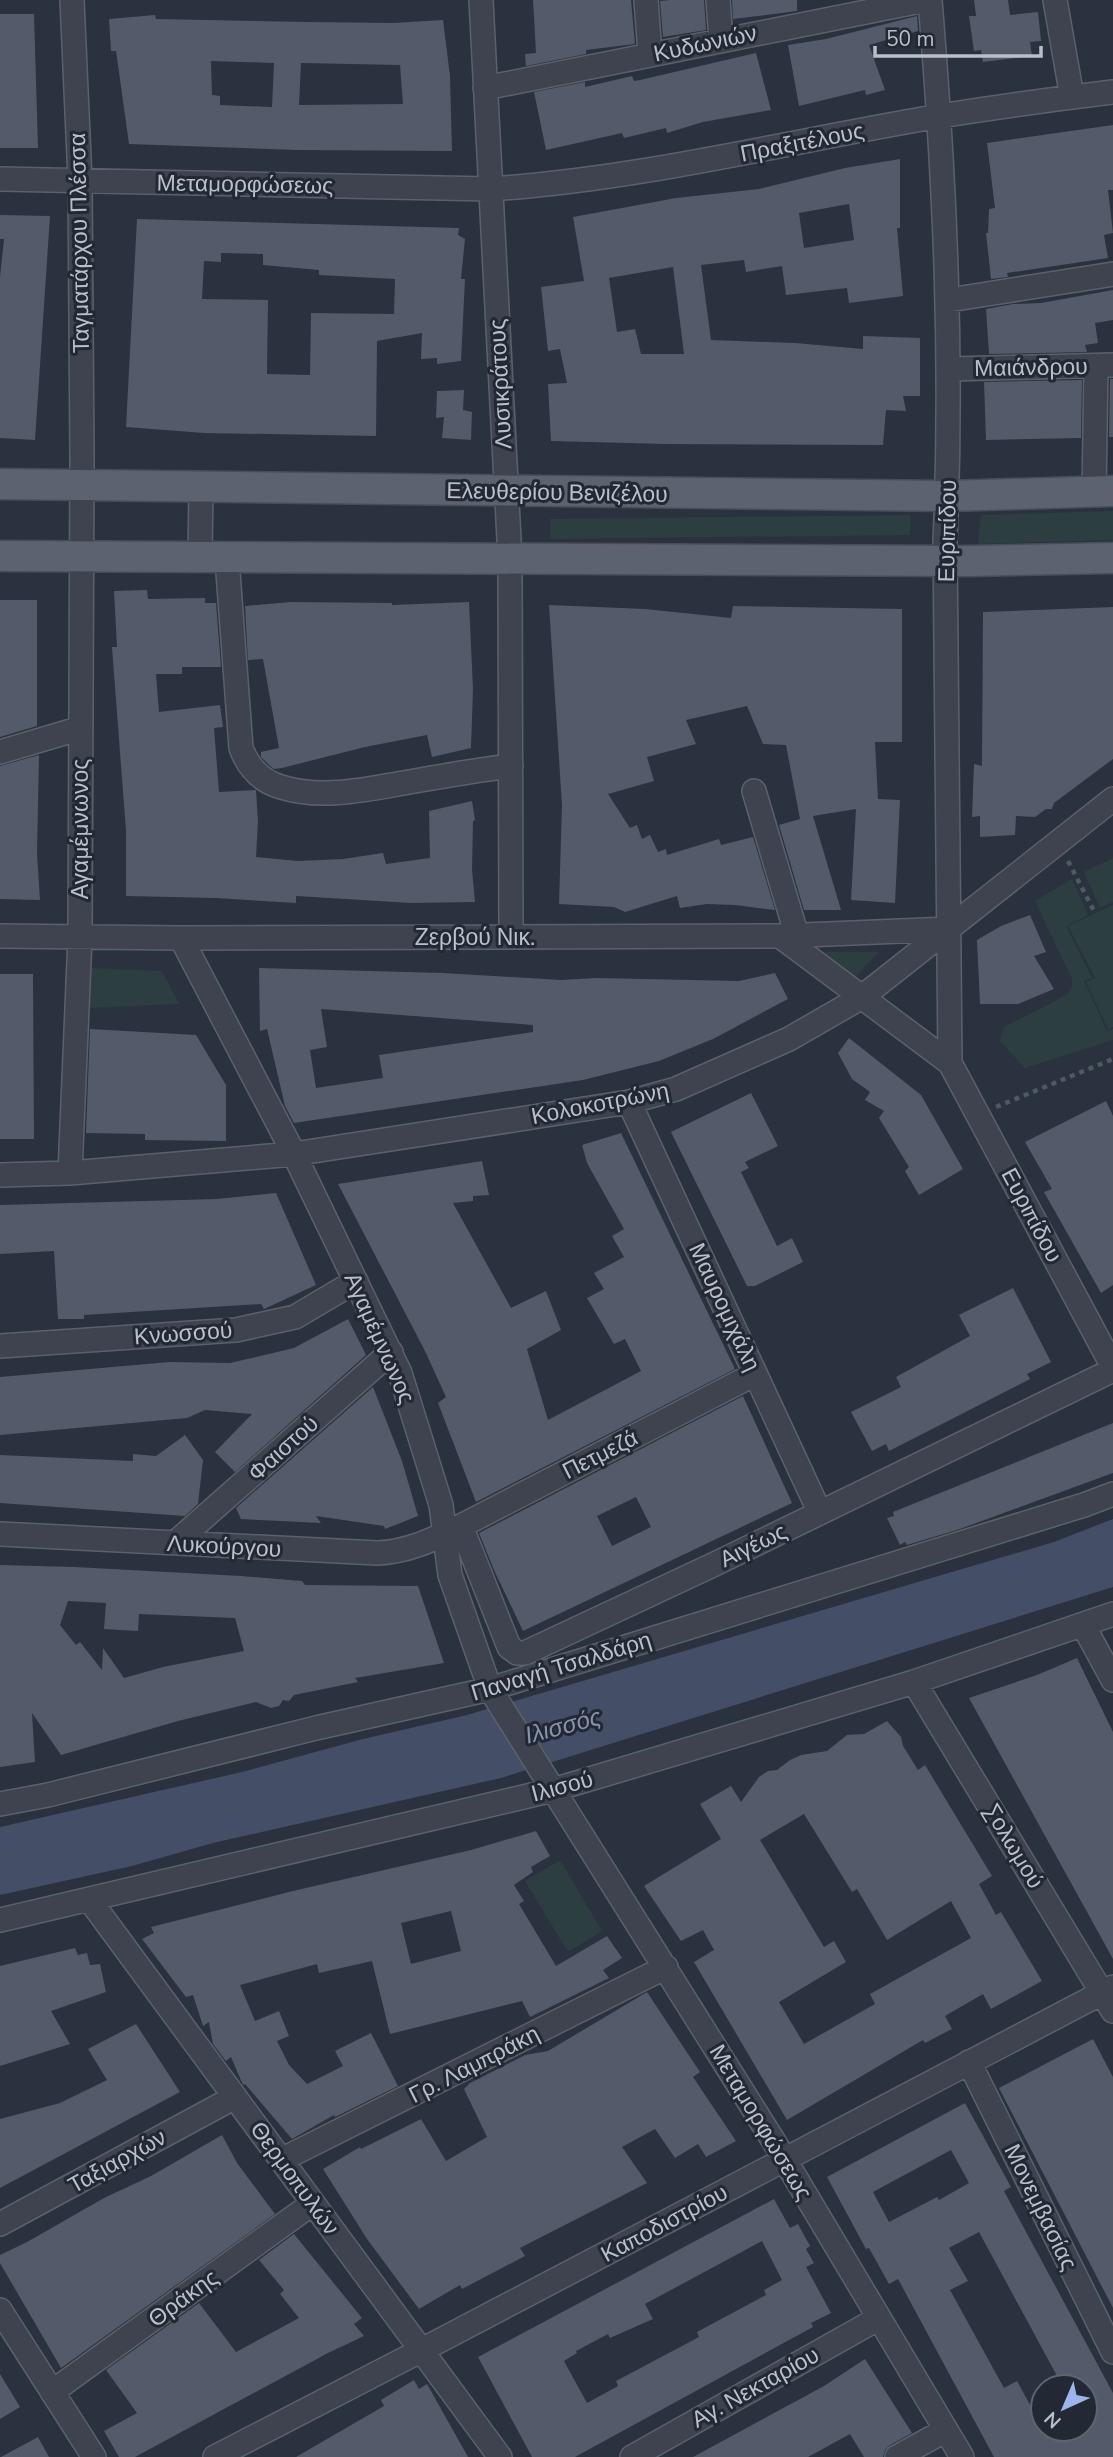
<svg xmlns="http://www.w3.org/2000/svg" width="1113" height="2457" font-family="'Nunito Sans',sans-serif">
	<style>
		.green { fill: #2d3e41 }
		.water { fill: #444f67 }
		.building { fill: #535a69; fill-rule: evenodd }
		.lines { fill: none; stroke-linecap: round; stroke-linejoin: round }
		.minor-casing { stroke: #5b616c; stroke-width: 26 }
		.major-casing { stroke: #474c58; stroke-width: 33 }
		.path { stroke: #4c5b5f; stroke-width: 4.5; stroke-dasharray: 5 5; stroke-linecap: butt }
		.minor { stroke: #3e434f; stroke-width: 23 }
		.major { stroke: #5c626f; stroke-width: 30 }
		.labels { text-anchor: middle; stroke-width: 6; stroke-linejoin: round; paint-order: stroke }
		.street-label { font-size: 23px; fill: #babfc9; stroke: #222834 }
		.water-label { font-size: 24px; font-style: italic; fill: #8693ac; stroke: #222834 }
	</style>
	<rect width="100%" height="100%" fill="#2a313f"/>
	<path class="green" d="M1113,511V540L978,544L981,515Z
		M910,515V535L550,539V519Z
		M1113,858V902L1100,908L1084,872Z
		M1072,879L1088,915L1066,926L1092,978L1084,981L1107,1031L1113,1029V1040L1025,1068L1000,1041L1004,1027L1068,994L1072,986V979L1035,901Z
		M1113,905V1027L1108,1029L1086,982L1095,978L1068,926Z
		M823,952H879L856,976Z
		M91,968L162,971L179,1004L89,1008Z
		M560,1860L602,1931L568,1952L525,1881Z"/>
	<path class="water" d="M1113,1519V1587L501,1778L213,1843L132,1866L0,1895V1827L242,1772L363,1739L467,1715L1054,1542Z"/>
	<path class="building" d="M533,0H631L635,44L586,50V54L526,66L525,54L536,53Z
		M670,0H704L706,30L663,37L660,1Z
		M732,0H797V11L733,19Z
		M974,0H1008L1010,15L1038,12L1041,41L1030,42L1032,56L983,62L981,50L974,51L969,16H976Z
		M0,14H34L38,148H0Z
		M155,15L156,19L308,22L393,23L443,20L450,76L452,151L297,150L129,144L116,51H111L109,19ZM211,61L274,63L272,107L220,105V96L212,95ZM301,63L400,65L403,104L299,105Z
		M917,16L918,31L869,45L885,90L866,95L865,90L799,106L788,45L826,39Z
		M756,53L771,110L703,122L667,133L666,128L624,138L622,133L546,150L534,92L585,82V87L632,76L634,81L640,80Z
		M1113,125V190H1108L1113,233L1104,235L1108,258L1007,273L1008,277L991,279L986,233H988L989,209L995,208L987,143Z
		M900,159V228H897L903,296L849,303L847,288L786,295L782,266L746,272L744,260L701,265L711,340L795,343L863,349V336L920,338V396H903L906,411L886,410L883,445L666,444L551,441L548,384L567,383L560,349L548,351L541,287L584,281L573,217L676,198L759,189L845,168ZM849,204L854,240L804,248L799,213ZM673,267L684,354H641L635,329L617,332L609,278Z
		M0,215L50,216L35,440L0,438V277L4,239H0Z
		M137,219L459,228L458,235L465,239L461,279H465L461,361L437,364V358L421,359L422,333L377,341L376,436L204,433L126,427ZM221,253L263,254V265L319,270V275L395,279L394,314L311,313L310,375L267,374L268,300L202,299L204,261L221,262Z
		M1113,290V320L1095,323L1098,343L1085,345L1087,352L989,354L986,309L1013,304L1041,303Z
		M1110,379H1113V437H1109Z
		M1082,380L1081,438L986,440L984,382Z
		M464,390L463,410L472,412L471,440L442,438L444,417L436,418L437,391Z
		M147,590L148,599L205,598V603H216L221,667H182V674H156L159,712L220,705L223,727L214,728L219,792L256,790L258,821L256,857L298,861L343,859L383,853L386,864L430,858L429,811L472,801L475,820L473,821L472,870L475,902L411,903L296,896V903L216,898L126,896V831L112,647H117L114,591Z
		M0,600H37V726L0,737Z
		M291,602L392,603V605L469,602L473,689L471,748L432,757L427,735L365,747L282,768L274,769L270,766L261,757V752L279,748L263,659L248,660L245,606Z
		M549,605L645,609L731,618L733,606L902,609V742H875L878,799L900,800L895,903L851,900L856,809L813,816L841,910H804L779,825L800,819L786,745L763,744L747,706L686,720L696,744L647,757L654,781L608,794L630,828L637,825L642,839L650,835L658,852L666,849L667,855L719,839L721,845L753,837L775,910L735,905L707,904L680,908L677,896L625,912L614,907L559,904L562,805Z
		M1113,607V759L1054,803L1052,809H1046L1035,817L1016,816L1015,835L980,837V816L972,817L974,764L982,766L983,612Z
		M39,755L37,854L40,900L0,899V766Z
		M1030,915L1046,952L1034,956L1054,989L1018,1004H980L977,940L1001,926Z
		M259,968L443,973L561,980L596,978L739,981L775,973L788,999L713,1039L659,1061L583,1080L294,1123L285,1106L267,1029L260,1031ZM321,1009L533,1025V1032L379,1055L383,1078L316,1088L310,1050L327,1047Z
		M0,974H33L34,1139H0Z
		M90,1029L196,1035L226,1085V1141L145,1140V1134L86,1133Z
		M849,1038L921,1095L963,1169L919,1195L905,1171L909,1167L879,1118L884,1111L865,1100L870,1092L852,1079L838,1053Z
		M751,1093L778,1146L745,1162L749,1168L741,1172L777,1246L792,1238L803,1262L755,1286H747L671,1132Z
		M1106,1101L1113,1116V1285L1101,1293L1044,1192L1052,1189L1025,1142Z
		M621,1133L735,1369L476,1502L438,1403L446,1397L425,1351L338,1184L482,1161L489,1195L473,1196V1201L453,1203L511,1308L546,1291L561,1330L527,1349L548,1420L641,1371L625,1339L614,1344L587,1298L604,1289L594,1273L624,1257L612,1236L624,1229L587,1163L582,1145Z
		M276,1193L316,1285L264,1309L261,1304L84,1315V1319H58L54,1251L0,1254V1205L217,1199Z
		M1013,1288L1051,1362L1027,1374L1030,1379L889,1451L886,1444L872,1451L851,1412L901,1387L896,1377L970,1336L959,1315Z
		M348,1319L366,1355L235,1472L215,1452L252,1414L205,1410L187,1418L0,1435V1377L169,1362L230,1363L294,1348Z
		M373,1387L402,1461L418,1516L385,1529L384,1526L316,1516L321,1523L241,1519L236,1508Z
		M743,1396L792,1503L523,1631L494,1570L479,1533ZM636,1497L651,1527L612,1546L597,1516Z
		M1113,1423V1473L960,1529L907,1545L905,1542L900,1545L887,1518L894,1516L893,1512Z
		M185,1435L203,1460L198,1504L185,1516L0,1503V1455L133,1461V1454L156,1456Z
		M0,1565L75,1567L241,1576L302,1581L305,1585L418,1586L444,1663L355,1678L358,1682L294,1695L289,1701L283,1700L279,1706L271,1708L256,1702L178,1721L61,1755L32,1713L35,1762L0,1767ZM68,1601L106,1603L104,1629L138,1631L139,1614L235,1618L244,1651L163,1667L124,1678L103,1648L102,1670L80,1642L76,1645L60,1625Z
		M1077,1658L1113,1732V1959L969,1698L1037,1675Z
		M887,1721L901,1737L903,1746L918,1770L925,1765L992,1876L979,1884L996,1915L1001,1912L1042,1981L991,2009L983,1994L945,2016L952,2029L925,2043L923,2040L787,2120L694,1962L714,1950L703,1930L681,1941L644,1886L721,1839L700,1804L731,1786L741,1802L759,1777L768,1771L777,1770L790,1760L801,1755L827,1751L847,1735L864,1734ZM804,1814L852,1892L857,1889L887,1940L951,1901L971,1938L870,1994L875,2004L804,2044L779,2002L846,1962L834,1941L824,1947L760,1840Z
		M536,1831L550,1856L531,1867L533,1872L514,1885L524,1901L519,1904L556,1966L607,1936L622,1958L603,1970L609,1978L530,2017L522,2001L390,2034L372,1961L319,1973L317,1964L240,1985L255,2021L279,2011L289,2036L277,2041L289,2065L307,2084L343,2066L335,2051L371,2033L398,2086L335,2117L334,2115L292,2139L245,2084L243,2085L231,2057L226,2061L213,2044L209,2022L203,2026L193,1995L186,1997L142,1939L154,1933L151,1927L293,1891L471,1850ZM451,1911L461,1951L411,1964L401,1923Z
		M75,1948L78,1955L87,1953L90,1965L100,1964L106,1992L51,2011L70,2044L0,2066V1966Z
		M647,1992L700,2072L693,2077L736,2141L706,2157L698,2144L675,2158L655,2129L622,2147L647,2183L520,2248L525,2256L462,2289L460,2285L419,2309L367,2239L323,2169L360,2147L361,2149L421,2119L446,2161L487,2137L464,2089L470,2083L525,2055L548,2051Z
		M136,2024L180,2092L0,2188V2119L60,2103L107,2080L88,2049Z
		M1093,2039L1113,2077V2308L999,2088Z
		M965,2103L1011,2187L1004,2191L1113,2393V2457H994L898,2279L889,2284L869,2248L866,2249L827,2177ZM951,2150L969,2183L939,2200L937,2197L889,2222L873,2192ZM979,2232L1063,2387H1085V2429H1065L1048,2438L1017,2381L1004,2388L950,2290L968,2281L949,2248Z
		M222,2135L237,2163L275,2214L61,2368L0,2263V2255L27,2242L104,2198L151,2176Z
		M774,2199L790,2228L798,2224L810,2246L806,2249L814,2263L806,2267L831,2313L811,2323L813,2327L575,2457H532L478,2357ZM762,2241L782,2280L764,2290L766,2295L697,2332L699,2337L616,2381L618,2386L587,2403L564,2361L577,2353L576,2351L608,2334L610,2338L653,2319L645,2304Z
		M294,2234L362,2318L354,2324L364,2336L328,2353L135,2457H119L104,2431L137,2413L106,2370L199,2303L236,2352L299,2318L280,2294L284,2290L259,2260Z
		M865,2359L912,2433L890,2445L885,2450L883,2457H864L850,2434L808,2457H693L824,2386Z
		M0,2374L20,2407L0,2419Z
		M414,2380L419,2389L427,2384L468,2457H296L384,2406L381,2400Z
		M38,2437L49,2457H1Z"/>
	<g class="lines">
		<defs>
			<path id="minor" d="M481,0L510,559L511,937
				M646,0L650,54
				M718,0L721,40
				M930,0C945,183 953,359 945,542L950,1063
				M1055,0L1072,97
				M485,88L926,0
				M0,179L490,189C642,179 790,141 940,116C997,107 1055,99 1113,92
				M949,300L1113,274
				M950,369L1113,365
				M1094,492L1096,366
				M200,558L201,487
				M227,559L241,748C248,767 261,781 281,787C322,800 369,789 409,782C443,776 477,770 511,766
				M0,752L81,728
				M754,791L797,936
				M0,936L181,938L780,936L949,929
				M780,936L950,1063L1113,1367
				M181,938L294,1154L400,1373L441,1505L450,1575L490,1689L773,2140L962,2457
				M629,1102L820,1513
				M70,1173L80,937L82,459L80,180L72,0
				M0,1175L70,1173L294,1154L629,1102L676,1089L789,1039L862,997L1113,799
				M0,1346L236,1330L295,1317L356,1281
				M461,1526L509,1647L517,1653H525L717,1563L1113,1370
				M0,1534L377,1553C408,1552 434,1539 461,1526L755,1374
				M175,1543L391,1352
				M1083,1625L1113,1680
				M914,1682L1113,2011
				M0,1804L48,1795L316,1728L490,1689L1084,1505L1113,1494
				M89,1899L500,2457
				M0,1920L553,1790L914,1682L1113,1614
				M969,2062L1113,2352
				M281,2160L666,1967
				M0,2224L235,2097
				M0,2310L94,2457
				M52,2392L313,2203
				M215,2457L422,2350L1113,1987
				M632,2457L879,2318
				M897,2457L946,2430"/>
			<path id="major" d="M0,484L948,496L1113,491
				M0,556L970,561L1113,558"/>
		</defs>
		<use href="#minor" class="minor-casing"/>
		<use href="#major" class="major-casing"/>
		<path class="path" d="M1068,861L1095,913
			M996,1107L1113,1059"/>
		<use href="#minor" class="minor"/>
		<use href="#major" class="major"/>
	</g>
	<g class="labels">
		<g class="street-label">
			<text transform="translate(705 43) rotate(-12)" y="8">Κυδωνιών</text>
			<text transform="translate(802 142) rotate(-11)" y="8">Πραξιτέλους</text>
			<text transform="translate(245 184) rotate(1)" y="8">Μεταμορφώσεως</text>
			<text transform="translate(79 243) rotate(-91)" y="8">Ταγματάρχου Πλέσσα</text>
			<text transform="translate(1031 367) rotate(-1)" y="8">Μαιάνδρου</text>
			<text transform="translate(500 384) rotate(-93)" y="8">Λυσικράτους</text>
			<text transform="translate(557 492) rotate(1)" y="8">Ελευθερίου Βενιζέλου</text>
			<text transform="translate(947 531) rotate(-89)" y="8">Ευριπίδου</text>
			<text transform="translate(80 829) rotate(-90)" y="8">Αγαμέμνωνος</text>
			<text x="475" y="945">Ζερβού Νικ.</text>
			<text transform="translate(600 1103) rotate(-11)" y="8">Κολοκοτρώνη</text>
			<text transform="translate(1032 1215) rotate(62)" y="8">Ευριπίδου</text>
			<text transform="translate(725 1307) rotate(65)" y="8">Μαυρομιχάλη</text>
			<text transform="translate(183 1333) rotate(-4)" y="8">Κνωσσού</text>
			<text transform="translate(380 1338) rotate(66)" y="8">Αγαμέμνωνος</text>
			<text transform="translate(283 1448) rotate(-42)" y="8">Φαιστού</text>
			<text transform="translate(600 1454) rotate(-27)" y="8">Πετμεζά</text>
			<text transform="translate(753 1545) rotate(-26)" y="8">Αιγέως</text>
			<text transform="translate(224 1546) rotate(3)" y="8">Λυκούργου</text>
			<text transform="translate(561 1666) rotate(-17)" y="8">Παναγή Τσαλδάρη</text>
			<text transform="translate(562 1786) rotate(-15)" y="8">Ιλισού</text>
			<text transform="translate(1014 1846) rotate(59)" y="8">Σολωμού</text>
			<text transform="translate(474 2064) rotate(-27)" y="8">Γρ. Λαμπράκη</text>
			<text transform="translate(761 2122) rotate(59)" y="8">Μεταμορφώσεως</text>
			<text transform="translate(117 2161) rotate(-29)" y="8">Ταξιαρχών</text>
			<text transform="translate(295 2178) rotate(54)" y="8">Θερμοπυλών</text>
			<text transform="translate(1041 2207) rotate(64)" y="8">Μονεμβασίας</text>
			<text transform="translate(664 2223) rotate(-28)" y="8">Καποδιστρίου</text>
			<text transform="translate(183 2298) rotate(-36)" y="8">Θράκης</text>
			<text transform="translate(755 2387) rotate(-29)" y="8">Αγ. Νεκταρίου</text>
		</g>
		<g class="water-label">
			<text transform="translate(563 1726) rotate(-15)" y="8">Ιλισσός</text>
		</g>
	</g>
	<g transform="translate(1064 2408) rotate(224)"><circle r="33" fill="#222834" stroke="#5f6470" stroke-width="2"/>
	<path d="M0-5L12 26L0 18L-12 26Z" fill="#9db5eb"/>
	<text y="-10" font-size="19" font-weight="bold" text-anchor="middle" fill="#babfc9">N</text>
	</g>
	<path d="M875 46v10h166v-10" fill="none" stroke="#babfc9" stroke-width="3.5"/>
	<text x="886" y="46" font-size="21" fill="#babfc9" stroke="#222834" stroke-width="5" paint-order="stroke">50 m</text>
</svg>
